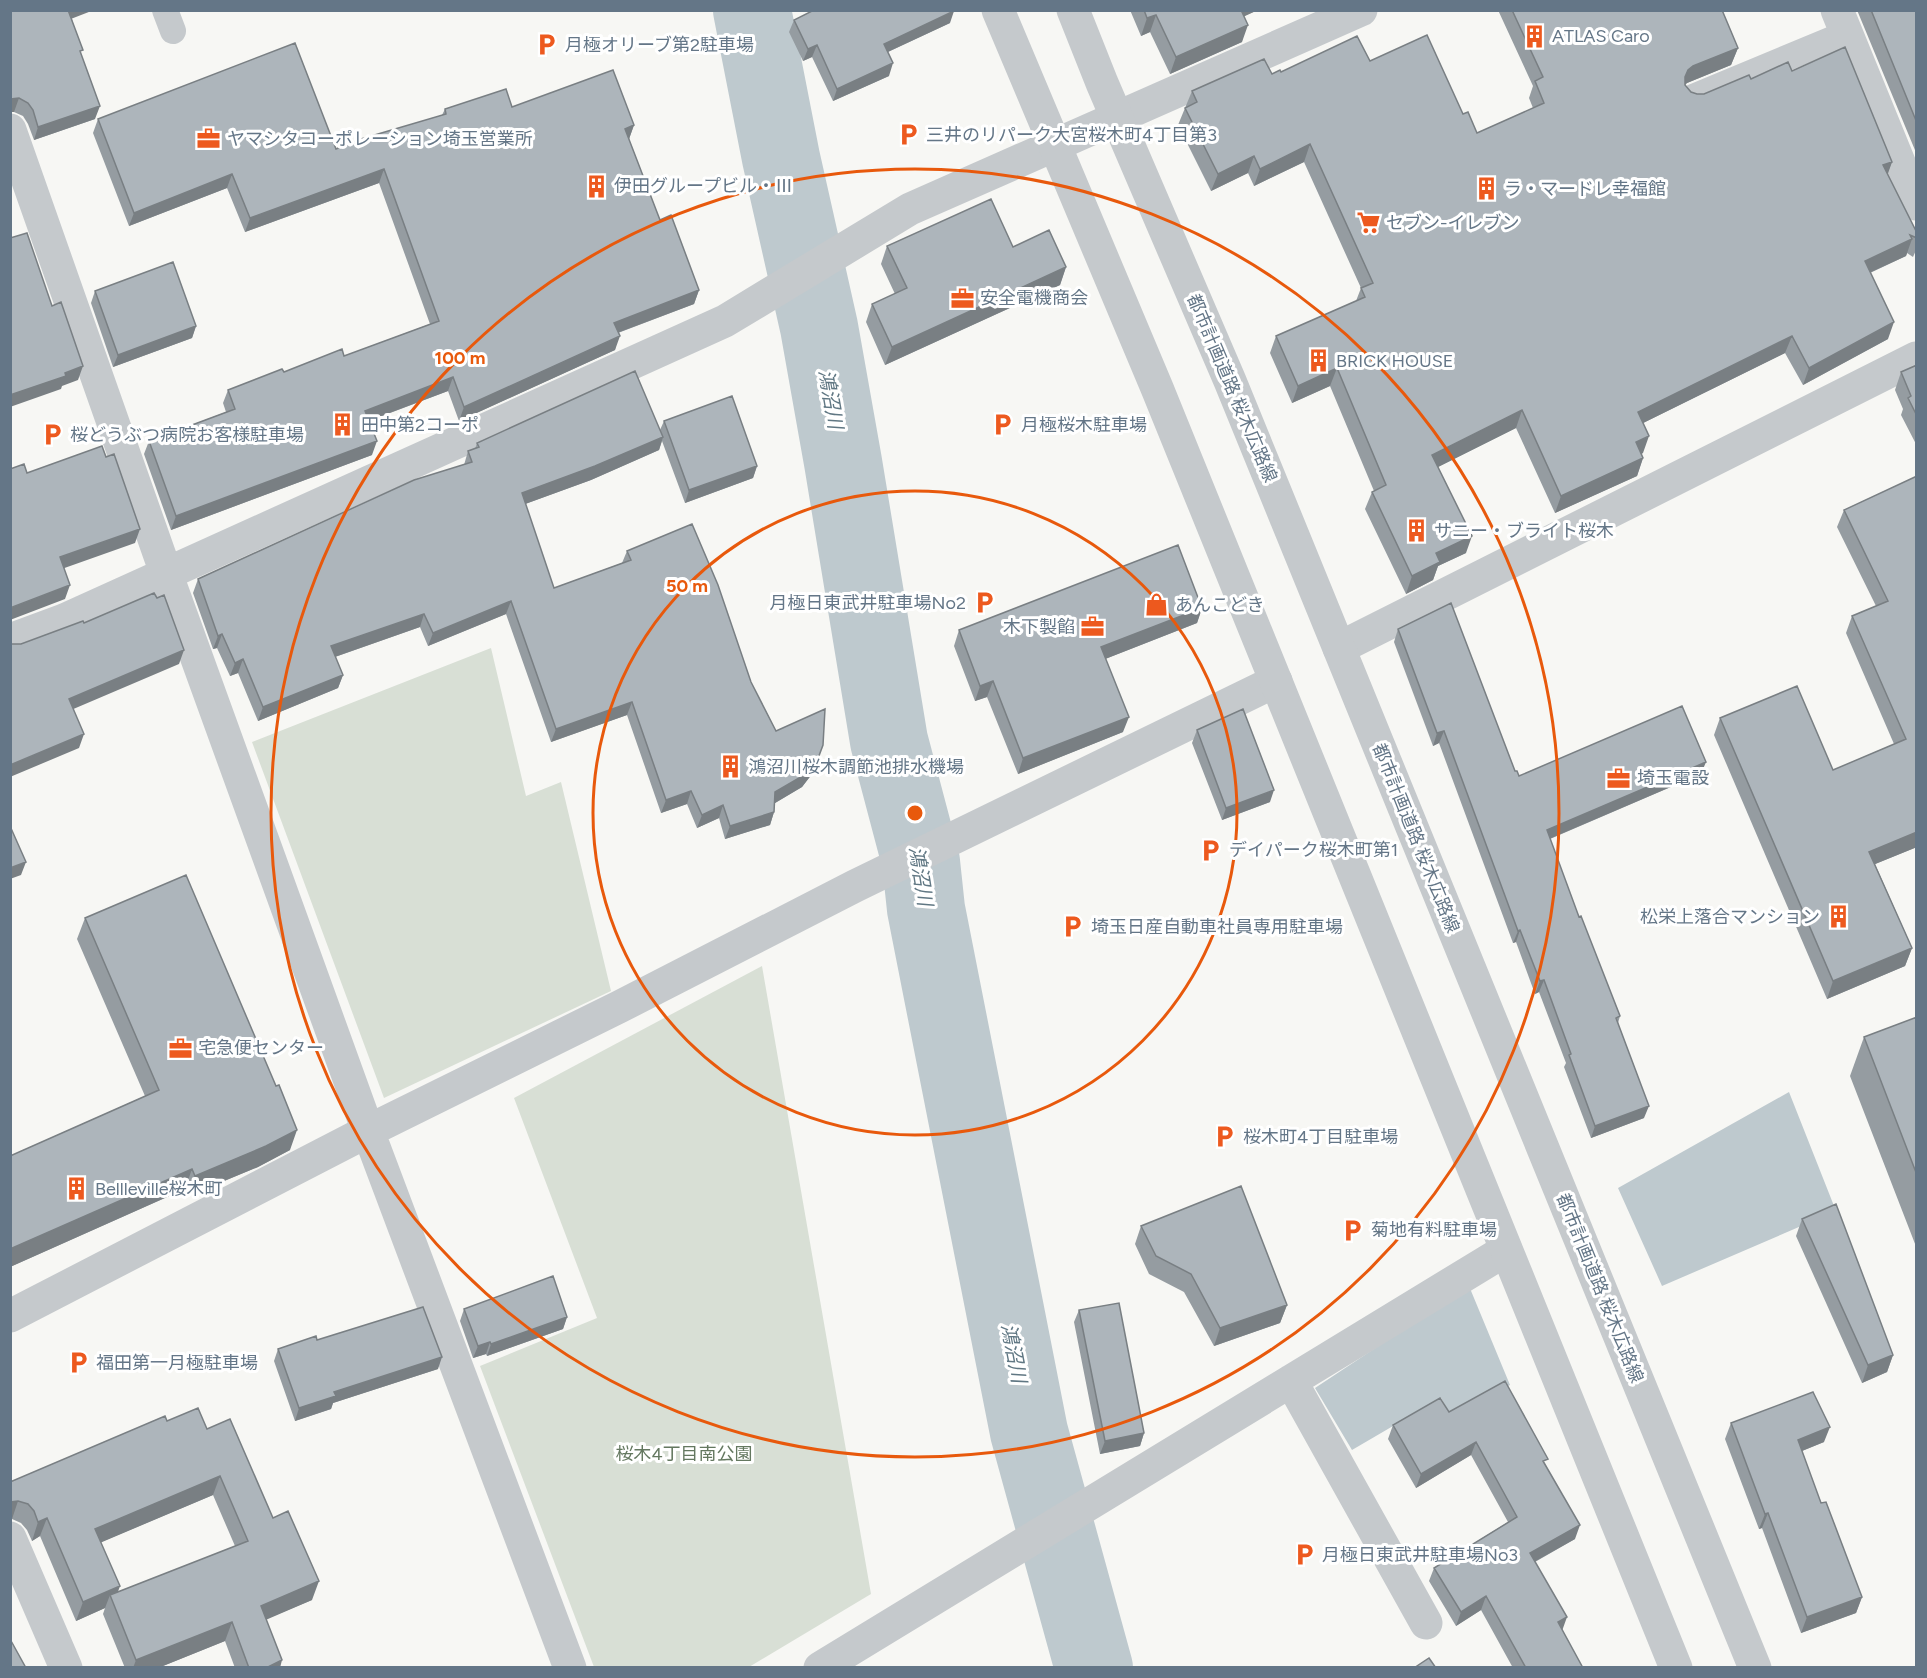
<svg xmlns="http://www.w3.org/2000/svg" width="1927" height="1678" font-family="Figtree,'Noto Sans JP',sans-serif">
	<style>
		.green { fill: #d8dfd5 }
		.water { fill: #bec9ce }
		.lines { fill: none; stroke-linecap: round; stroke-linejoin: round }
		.river { stroke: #bec9ce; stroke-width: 78 }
		.service { stroke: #c5c9cc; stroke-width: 26 }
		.minor { stroke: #c5c9cc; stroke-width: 33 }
		.tertiary { stroke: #c5c9cc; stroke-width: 33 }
		.wall { fill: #959ca1; fill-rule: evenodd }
		.shaded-wall { fill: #797f83 }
		.building { fill: #adb5bb; stroke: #797f83; stroke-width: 1.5 }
		.ring { fill: none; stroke: #e8590c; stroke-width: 3 }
		.labels { text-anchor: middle; stroke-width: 6; stroke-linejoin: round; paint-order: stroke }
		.poi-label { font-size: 18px; fill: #647687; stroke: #fff; text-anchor: start }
		.street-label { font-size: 18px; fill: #647687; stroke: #fff }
		.park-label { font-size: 18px; fill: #647860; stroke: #fff }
		.water-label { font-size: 20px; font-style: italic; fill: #607783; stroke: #fff }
		.centre { fill: #e8590c; stroke: #fff; stroke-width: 3 }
		.ring-label { font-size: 18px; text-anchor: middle; font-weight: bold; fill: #e8590c; stroke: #fff; stroke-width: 6; stroke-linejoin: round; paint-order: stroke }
	</style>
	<rect width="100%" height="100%" fill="#f7f7f4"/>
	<path class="green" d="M491,648L526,796L561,782L611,991L384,1098L252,742Z
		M762,966L871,1594L749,1667H594L480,1366L597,1318L514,1098Z"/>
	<path class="water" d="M1789,1092L1836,1211L1662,1286L1618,1188Z
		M1469,1286L1510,1385L1450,1414L1441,1398L1352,1450L1315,1388Z"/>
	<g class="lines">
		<path class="river" d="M752,10L781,158L819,327L843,462L889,741L921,862L926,909L1029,1432L1094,1668"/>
		<path class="service" d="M165,10L173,31
			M1693,97L1847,33"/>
		<path class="minor" d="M1837,10L1916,204
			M10,130L166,573L368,1131L570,1668
			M10,640L64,620L725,321L910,209L1361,10
			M1339,648L1916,358
			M10,1316L368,1131L619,1007L855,886L1276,681
			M1291,1381L1426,1623
			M10,1538L66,1668
			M820,1668L1506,1250"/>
		<path class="tertiary" d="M998,10L1157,388L1676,1668
			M1073,10L1102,83L1230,381L1755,1668"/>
	</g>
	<path class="wall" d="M10,10L72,19L81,55L95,119L34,140L28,124L23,116L14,112H10Z
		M1130,10H1258L1244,16L1242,42L1170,74L1150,32L1141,36Z
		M1498,10H1722L1738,48L1731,65L1687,83L1685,85L1691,92L1697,94H1704L1751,79L1792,71L1892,162L1887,174L1917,233V248L1913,257L1907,253L1906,256L1870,273L1888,339L1803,385L1785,353L1643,423V453L1641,454L1643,458L1637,476L1555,513L1516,428L1438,467L1466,553L1438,566L1433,580L1406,594L1365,509L1372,492L1374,491L1330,386L1292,403L1270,353L1276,336L1356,301L1361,288L1304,162L1254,186L1248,173L1211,191L1178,125L1192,91L1281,72L1370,61L1463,114L1477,133L1533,108L1529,98L1533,86Z
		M1857,10H1917V155Z
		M794,20L950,23L888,52L889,76L833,101L812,57L803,61L789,32Z
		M512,107L634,125L629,139L660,220L699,290L694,304L618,333L615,350L459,421L448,391L369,421L372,455L171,530L144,454L149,441L226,412L223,403L228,390L284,372L344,356L430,324L379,183L245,232L227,188L129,226L93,133L98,119L336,149L442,115L445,109Z
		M887,246L1013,247L1066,267L1060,285L885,365L866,322L872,304L895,294L881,264Z
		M95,291L196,326L192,338L113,367L91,303Z
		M1917,365V446L1901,415L1903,409L1895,390L1901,372Z
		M664,421L757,466L753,478L685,503L662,441L659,450L591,480L525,504L554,588L622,563L627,551L751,682L776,731L812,774L802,787L775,803L774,812L770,825L725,839L719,818L697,828L687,804L661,813L627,715L551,742L506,614L428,646L420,627L335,657L343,675L338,688L258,721L238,673L230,676L217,648L213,649L193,593L198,579L464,465L468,451L475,449L477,443L660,430Z
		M1917,476V847L1875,864L1912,948L1905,966L1827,999L1714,735L1720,718L1833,770L1894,744L1846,633L1852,616L1876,606L1837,527L1844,510Z
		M1202,608L1197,623L1105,659L1123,732L1018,774L987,697L975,701L954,646L959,630Z
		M1398,629L1519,776L1701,774L1550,839L1579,917L1620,1016L1618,1023L1644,1118L1591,1138L1564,1067L1566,1063L1539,992L1535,994L1516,942L1513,943L1439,743L1433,746L1394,642Z
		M1197,730L1270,802L1222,820L1192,743Z
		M85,918L290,1150L258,1167L188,1196L185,1189L10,1267V1156L145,1096L77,939Z
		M1917,1017V1249L1850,1076L1864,1037Z
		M1802,1219L1893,1355L1887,1372L1862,1383L1796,1236Z
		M1141,1226L1287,1305L1280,1323L1214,1346L1184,1292L1149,1274L1135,1244Z
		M464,1309L567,1317L563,1329L487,1356L486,1354L473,1358L460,1321Z
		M1079,1310L1144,1433L1140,1446L1100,1454L1074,1322Z
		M317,1340L438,1369L333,1403L331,1409L295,1421L274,1361L278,1349Z
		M1449,1412L1545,1466L1575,1539L1535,1562L1562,1630L1583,1668H1513L1481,1610L1456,1626L1429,1581L1434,1568L1508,1522L1471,1455L1416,1488L1388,1439L1393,1425Z
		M167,1421L207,1429L273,1518L312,1600L266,1619L280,1668H235L225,1641L158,1668H125L103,1614L105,1608L76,1621L40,1536L32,1541L27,1530L21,1523L12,1519L10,1482ZM213,1495L235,1546L118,1592L101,1542Z
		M1731,1423L1824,1442L1802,1451L1821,1503L1862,1597L1856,1613L1801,1633L1762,1528L1759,1529L1725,1439Z"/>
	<path class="shaded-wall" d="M67,10H94L63,22Z
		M1236,10H1258L1232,22Z
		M954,11L950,23L879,56L884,44Z
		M1156,15L1150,32L1141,36L1147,18Z
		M1248,25L1242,42L1170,74L1176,57Z
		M817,45L812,57L803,61L808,49Z
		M1738,48L1731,65L1687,83L1682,87L1678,94L1688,70L1693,66Z
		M893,63L889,76L833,101L837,89Z
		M19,98L14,112H10V99Z
		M100,106L95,119L34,140L38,127Z
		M634,125L629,139L625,129Z
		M1310,144L1304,162L1254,186L1260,169Z
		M1254,156L1248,173L1211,191L1218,174Z
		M1892,162L1886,179L1883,165Z
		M384,169L379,183L245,232L250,218Z
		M232,174L227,188L129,226L134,213Z
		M1912,239L1906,256L1858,278L1865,261Z
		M1066,267L1060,285L885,365L892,347Z
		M699,290L694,304L609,336L614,323Z
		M1894,322L1888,339L1803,385L1809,368Z
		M196,326L192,338L113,367L118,355Z
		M620,336L615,350L459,421L464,407Z
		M1792,336L1785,353L1631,429L1638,412Z
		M83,366L78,380L62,386L61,389L10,407V395Z
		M1337,368L1330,386L1292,403L1298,386Z
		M453,377L448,391L360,424L365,411Z
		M1522,410L1516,428L1426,473L1432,455Z
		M1649,436L1643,453L1629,459L1636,442Z
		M663,437L659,450L591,480L517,507L522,493Z
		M377,441L372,455L171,530L176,516Z
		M1643,458L1637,476L1555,513L1561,496Z
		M757,466L753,478L685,503L689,490Z
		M140,529L135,543L56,571L60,557Z
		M1472,536L1466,553L1438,566L1433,580L1406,594L1412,576L1436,553Z
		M70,585L65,599L10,620V608Z
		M511,601L506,614L428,646L433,633Z
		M1202,608L1197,623L1095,663L1101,647Z
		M424,614L420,627L326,660L331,646Z
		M222,634L217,648L213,649L218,636Z
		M184,650L179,664L64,713L69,699Z
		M243,659L238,673L230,676L235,663Z
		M343,675L338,688L258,721L263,707Z
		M993,681L987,697L975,701L980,686Z
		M632,702L627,715L551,742L556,729Z
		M1129,717L1123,732L1018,774L1023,758Z
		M1444,731L1439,743L1433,746L1437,733Z
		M84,734L79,748L10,777V765Z
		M823,745L812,774L802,787L770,806L775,792Z
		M1706,762L1701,774L1542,842L1547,830Z
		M1274,790L1270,802L1222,820L1226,808Z
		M691,791L687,804L661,813L666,800Z
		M723,805L719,818L697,828L702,815Z
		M774,812L770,825L725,839L730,826Z
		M1917,832V847L1863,869L1869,852Z
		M26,862L21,875L10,879V868Z
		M1520,930L1516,942L1513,943L1518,931Z
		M1912,948L1905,966L1827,999L1833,981Z
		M1544,980L1539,992L1535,994L1540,981Z
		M1649,1106L1644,1118L1591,1138L1595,1126Z
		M297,1130L290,1150L258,1167L188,1196L195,1176Z
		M192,1169L185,1189L10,1267V1249Z
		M1287,1305L1280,1323L1214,1346L1220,1328Z
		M567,1317L563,1329L487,1356L491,1344Z
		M490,1342L486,1354L473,1358L478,1346Z
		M1893,1355L1887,1372L1862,1383L1868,1365Z
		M442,1357L438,1369L333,1403L331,1409L295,1421L299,1408L334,1392Z
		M1830,1427L1824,1442L1792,1455L1798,1440Z
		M1144,1433L1140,1446L1100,1454L1105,1441Z
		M1476,1442L1471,1455L1416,1488L1421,1474Z
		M220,1476L213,1495L88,1548L95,1529Z
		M18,1501L12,1519L10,1520V1502Z
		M1768,1513L1762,1528L1759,1529L1765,1514Z
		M47,1518L40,1536L32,1541L38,1522Z
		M1580,1525L1575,1539L1525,1567L1530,1553Z
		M319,1581L312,1600L254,1625L261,1606Z
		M120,1586L114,1603L110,1595L105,1608L76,1621L83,1602Z
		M1486,1596L1481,1610L1456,1626L1461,1612Z
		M1862,1597L1856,1613L1801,1633L1807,1617Z
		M1567,1617L1562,1631L1558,1622Z
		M232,1622L225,1641L158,1668H133L136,1660Z
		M282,1660L280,1668H266Z"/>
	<path class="building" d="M10,10H68L83,50L80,51L100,106L38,127L33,110L28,103L19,98L10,99Z
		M814,10H954V11L884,44L893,63L837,89L817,45L808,49L794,20Z
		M1144,10H1241L1248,25L1176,57L1156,15L1147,18Z
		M1512,10H1722L1738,48L1693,66L1688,70L1685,77V85L1691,92L1697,94H1704L1749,75L1751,79L1788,62L1792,71L1845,47L1892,162L1883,165L1917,233V238L1910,235L1912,239L1865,261L1894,322L1809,368L1792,336L1638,412L1649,436L1636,442L1643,458L1561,496L1522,410L1432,455L1472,536L1436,553L1440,562L1412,576L1372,492L1386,485L1337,368L1298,386L1276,336L1365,297L1361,288L1373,283L1310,144L1260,169L1254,156L1218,174L1185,108L1197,102L1192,91L1264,59L1272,74L1280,70L1281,72L1357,36L1370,61L1427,35L1463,114L1468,112L1477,133L1544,103L1535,81L1543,77Z
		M1871,10H1917V123Z
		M295,43L336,149L361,139L446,114L445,109L506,89L512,107L613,70L634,125L625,129L660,220L671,215L699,290L614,323L620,336L464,407L453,377L365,411L377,441L176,516L149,441L235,409L228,390L282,369L284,372L342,349L344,356L439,321L384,169L250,218L232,174L134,213L98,119Z
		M991,199L1013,247L1049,230L1066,267L892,347L872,304L907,288L887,246Z
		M27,233L52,306L61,302L83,366L65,373L66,376L10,395V238Z
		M173,262L196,326L118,355L95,291Z
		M1917,365V416L1908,398L1911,396L1901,372Z
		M635,371L663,437L595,466L522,493L554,588L631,560L627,551L692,524L718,585L751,682L776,731L825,709L823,745L817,761L806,774L775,792L774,812L730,826L723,805L702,815L691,791L666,800L632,702L556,729L511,601L433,633L424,614L331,646L343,675L263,707L243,659L235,663L222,634L218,636L198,579L414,480L472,462L468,451L479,447L477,443Z
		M732,396L757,466L689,490L664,421Z
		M102,446L106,457L114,454L140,529L60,557L70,585L10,608V469L24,464L27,473Z
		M1917,476V832L1869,852L1912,948L1833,981L1720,718L1797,686L1833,770L1906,739L1852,616L1888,601L1844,510Z
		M1178,545L1202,608L1101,647L1129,717L1023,758L993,681L980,686L959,630Z
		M154,593L157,598L164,595L184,650L69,699L84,734L10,765V644H21L83,621L84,623Z
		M1451,603L1515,771H1517L1519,776L1682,706L1706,762L1547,830L1579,917L1581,916L1620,1016L1616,1018L1649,1106L1595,1126L1569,1055L1571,1054L1544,980L1540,981L1520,930L1518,931L1444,731L1437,733L1398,629Z
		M1243,709L1274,790L1226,808L1197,730Z
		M10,826L26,862L10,868Z
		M186,875L276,1086L279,1085L297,1130L266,1146L195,1176L192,1169L10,1249V1156L159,1090L85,918Z
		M1917,1017V1175L1864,1037Z
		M1241,1186L1287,1305L1220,1328L1191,1274L1156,1256L1141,1226Z
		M1836,1204L1893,1355L1868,1365L1802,1219Z
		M553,1276L567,1317L491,1344L490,1342L478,1346L464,1309Z
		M1119,1303L1144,1433L1105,1441L1079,1310Z
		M423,1307L442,1357L334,1392L336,1396L299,1408L278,1349L316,1336L317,1340Z
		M1505,1381L1548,1459L1543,1461L1580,1525L1530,1553L1567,1617L1558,1622L1583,1668H1526L1486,1596L1461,1612L1434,1568L1517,1517L1476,1442L1421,1474L1393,1425L1440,1398L1449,1412Z
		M1813,1392L1830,1427L1798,1440L1821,1503L1826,1502L1862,1597L1807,1617L1768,1513L1765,1514L1731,1423Z
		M198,1408L207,1429L230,1419L273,1518L288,1511L319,1581L261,1606L282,1660L266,1668H249L232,1622L136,1660L110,1595L248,1541L220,1476L95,1529L120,1586L83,1602L47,1518L38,1522L34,1511L28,1504L18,1501L10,1502V1482L165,1416L167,1421Z
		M10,1639L26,1668H10Z
		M1429,1658L1436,1668H1414Z"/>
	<g class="ring">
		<circle cx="915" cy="813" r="322"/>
		<circle cx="915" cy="813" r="644"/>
	</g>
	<defs>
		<symbol id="building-bare" viewBox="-9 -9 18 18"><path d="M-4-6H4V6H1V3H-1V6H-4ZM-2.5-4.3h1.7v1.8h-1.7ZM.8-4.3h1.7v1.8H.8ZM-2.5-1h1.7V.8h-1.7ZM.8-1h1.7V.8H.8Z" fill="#ed591e" stroke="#fff" stroke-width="2.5" paint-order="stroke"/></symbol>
		<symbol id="parking-bare" viewBox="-9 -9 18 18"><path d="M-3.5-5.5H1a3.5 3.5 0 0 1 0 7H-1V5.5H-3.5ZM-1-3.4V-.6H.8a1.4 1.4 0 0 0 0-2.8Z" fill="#ed591e" stroke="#fff" stroke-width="2.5" paint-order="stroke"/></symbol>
		<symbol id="office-bare" viewBox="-9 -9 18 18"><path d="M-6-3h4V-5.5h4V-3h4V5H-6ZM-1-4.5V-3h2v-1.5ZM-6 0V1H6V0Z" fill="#ed591e" stroke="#fff" stroke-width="2.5" paint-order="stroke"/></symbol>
		<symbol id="supermarket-bare" viewBox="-9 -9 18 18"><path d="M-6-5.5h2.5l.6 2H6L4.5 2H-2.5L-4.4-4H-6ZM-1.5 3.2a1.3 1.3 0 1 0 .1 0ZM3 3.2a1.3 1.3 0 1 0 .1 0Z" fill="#ed591e" stroke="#fff" stroke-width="2.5" paint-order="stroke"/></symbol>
		<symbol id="shop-bare" viewBox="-9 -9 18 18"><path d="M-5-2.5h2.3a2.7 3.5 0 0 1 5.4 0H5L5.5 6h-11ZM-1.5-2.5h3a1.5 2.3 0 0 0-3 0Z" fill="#ed591e" stroke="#fff" stroke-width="2.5" paint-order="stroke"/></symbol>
	</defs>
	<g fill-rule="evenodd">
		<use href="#building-bare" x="1518" y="20" width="33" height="33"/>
		<use href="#parking-bare" x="530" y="28" width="33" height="33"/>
		<use href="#parking-bare" x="892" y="118" width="33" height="33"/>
		<use href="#office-bare" x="192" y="122" width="33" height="33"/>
		<use href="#building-bare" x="580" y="170" width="33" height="33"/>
		<use href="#building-bare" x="1470" y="172" width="33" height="33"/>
		<use href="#supermarket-bare" x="1352" y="206" width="33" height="33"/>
		<use href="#office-bare" x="946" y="282" width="33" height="33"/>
		<use href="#building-bare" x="1302" y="344" width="33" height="33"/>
		<use href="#building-bare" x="326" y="408" width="33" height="33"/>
		<use href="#parking-bare" x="986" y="408" width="33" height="33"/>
		<use href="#parking-bare" x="36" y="418" width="33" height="33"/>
		<use href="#building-bare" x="1400" y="514" width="33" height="33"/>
		<use href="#parking-bare" x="968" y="586" width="33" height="33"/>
		<use href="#shop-bare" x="1140" y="588" width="33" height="33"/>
		<use href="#office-bare" x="1076" y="610" width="33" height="33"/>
		<use href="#building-bare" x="714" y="750" width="33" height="33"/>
		<use href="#office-bare" x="1602" y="762" width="33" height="33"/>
		<use href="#parking-bare" x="1194" y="834" width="33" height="33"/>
		<use href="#building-bare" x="1822" y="900" width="33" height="33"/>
		<use href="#parking-bare" x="1056" y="910" width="33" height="33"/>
		<use href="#office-bare" x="164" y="1032" width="33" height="33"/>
		<use href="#parking-bare" x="1208" y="1120" width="33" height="33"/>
		<use href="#building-bare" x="60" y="1172" width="33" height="33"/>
		<use href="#parking-bare" x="1336" y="1214" width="33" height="33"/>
		<use href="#parking-bare" x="62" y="1346" width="33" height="33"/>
		<use href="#parking-bare" x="1288" y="1538" width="33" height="33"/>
	</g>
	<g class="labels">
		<g class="poi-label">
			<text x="1552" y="42">ATLAS Caro</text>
			<text x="565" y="51">月極オリーブ第2駐車場</text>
			<text x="926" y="141">三井のリパーク大宮桜木町4丁目第3</text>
			<text x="227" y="145">ヤマシタコーポレーション埼玉営業所</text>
			<text x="614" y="192">伊田グループビル・Ⅲ</text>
			<text x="1504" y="195">ラ・マードレ幸福館</text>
			<text x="1386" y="229">セブン-イレブン</text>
			<text x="980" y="304">安全電機商会</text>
			<text x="1336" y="367">BRICK HOUSE</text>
			<text x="361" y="431">田中第2コーポ</text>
			<text x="1021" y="431">月極桜木駐車場</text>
			<text x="70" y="441">桜どうぶつ病院お客様駐車場</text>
			<text x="1434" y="537">サニー・ブライト桜木</text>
			<text x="966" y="609" text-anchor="end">月極日東武井駐車場No2</text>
			<text x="1175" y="611">あんこどき</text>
			<text x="1075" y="633" text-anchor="end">木下製餡</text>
			<text x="748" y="773">鴻沼川桜木調節池排水機場</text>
			<text x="1637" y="784">埼玉電設</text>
			<text x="1229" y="856">デイパーク桜木町第1</text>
			<text x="1820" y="923" text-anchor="end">松栄上落合マンション</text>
			<text x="1091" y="933">埼玉日産自動車社員専用駐車場</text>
			<text x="198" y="1054">宅急便センター</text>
			<text x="1243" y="1143">桜木町4丁目駐車場</text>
			<text x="95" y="1195">Bellleville桜木町</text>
			<text x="1371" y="1236">菊地有料駐車場</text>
			<text x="96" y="1369">福田第一月極駐車場</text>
			<text x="1322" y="1561">月極日東武井駐車場No3</text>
		</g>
		<g class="street-label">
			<text transform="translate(1232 388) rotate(67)" y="6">都市計画道路 桜木広路線</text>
			<text transform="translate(1416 838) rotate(68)" y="6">都市計画道路 桜木広路線</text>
			<text transform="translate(1600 1288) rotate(68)" y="6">都市計画道路 桜木広路線</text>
		</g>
		<g class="park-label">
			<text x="684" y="1460">桜木4丁目南公園</text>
		</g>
		<g class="water-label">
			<text transform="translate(831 399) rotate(80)" y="7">鴻沼川</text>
			<text transform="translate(921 876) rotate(81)" y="7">鴻沼川</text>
			<text transform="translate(1014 1353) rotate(79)" y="7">鴻沼川</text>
		</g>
	</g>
	<circle cx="915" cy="813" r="9" class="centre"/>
	<g class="ring-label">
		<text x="460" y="364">100 m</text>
		<text x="687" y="592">50 m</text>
	</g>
	<rect width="1927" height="1678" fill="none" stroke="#647687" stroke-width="24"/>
</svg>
